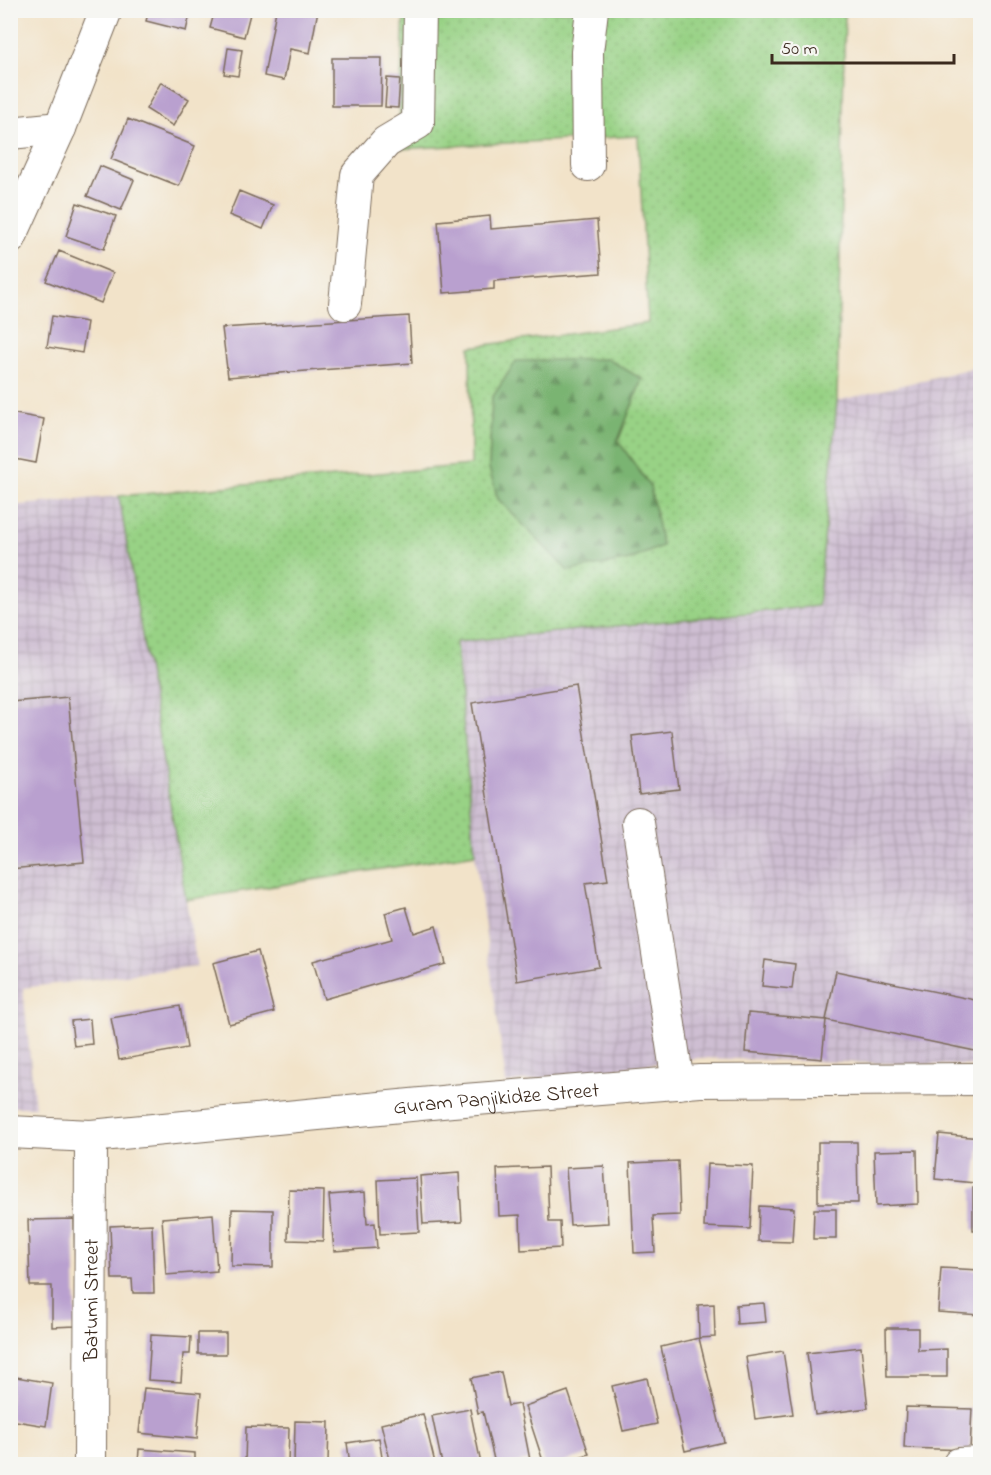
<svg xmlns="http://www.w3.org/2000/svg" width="991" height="1475" font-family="'Indie Flower',sans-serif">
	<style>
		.industrial { fill: url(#industrial-grid) }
		.green { fill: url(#green-dots); stroke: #6a7e52; stroke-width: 1.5; fill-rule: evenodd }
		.forest { fill: url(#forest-firs); stroke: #5a6f48; stroke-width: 1.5 }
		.building { fill: #b9a0cf }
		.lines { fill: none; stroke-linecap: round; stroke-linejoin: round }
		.minor-casing { stroke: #7b6b5a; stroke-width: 34 }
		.minor { stroke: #fff; stroke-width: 32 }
		.labels { text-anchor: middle; stroke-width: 5; stroke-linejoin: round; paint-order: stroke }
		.street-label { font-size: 21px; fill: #3b2a1e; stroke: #f6f6f2 }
	</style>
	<defs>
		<pattern id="industrial-grid" width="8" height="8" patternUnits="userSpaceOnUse" patternTransform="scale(1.5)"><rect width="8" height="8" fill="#cebed2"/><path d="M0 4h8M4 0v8" fill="none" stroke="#b2a3b4"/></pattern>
		<pattern id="green-dots" width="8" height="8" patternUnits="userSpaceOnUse" patternTransform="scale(1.5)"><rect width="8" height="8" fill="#98d285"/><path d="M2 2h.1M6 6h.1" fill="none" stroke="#84b472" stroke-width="1.8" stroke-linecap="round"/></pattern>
		<pattern id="forest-firs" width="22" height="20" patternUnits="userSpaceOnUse" patternTransform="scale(1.5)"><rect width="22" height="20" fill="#7ab472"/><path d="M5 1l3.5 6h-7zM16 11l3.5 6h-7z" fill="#65935d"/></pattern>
	</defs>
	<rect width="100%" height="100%" fill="#f6f6f2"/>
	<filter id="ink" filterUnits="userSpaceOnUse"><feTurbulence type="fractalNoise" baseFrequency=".0167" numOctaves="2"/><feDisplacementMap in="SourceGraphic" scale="12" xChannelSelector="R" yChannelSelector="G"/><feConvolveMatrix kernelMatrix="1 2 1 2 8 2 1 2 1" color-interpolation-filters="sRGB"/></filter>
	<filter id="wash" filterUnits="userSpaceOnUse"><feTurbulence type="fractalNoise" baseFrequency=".008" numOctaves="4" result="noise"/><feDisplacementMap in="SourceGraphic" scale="24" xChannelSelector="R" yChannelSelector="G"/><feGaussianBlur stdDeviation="1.35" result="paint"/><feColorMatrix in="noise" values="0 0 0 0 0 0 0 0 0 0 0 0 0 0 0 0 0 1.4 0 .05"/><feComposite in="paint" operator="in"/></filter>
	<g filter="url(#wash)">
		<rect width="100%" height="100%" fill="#f2e3c9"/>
		<path class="industrial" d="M980,366V1066L699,1058L506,1083L475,854L455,642L818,606L837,401Z
			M119,496L197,966L23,988L35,1107H10V506Z"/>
		<path class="green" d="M404,11H845L837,401L818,606L456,642L475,854L186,900L119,496L471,465L470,347L648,323L638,136L398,149ZM642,379L618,441L650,486L498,499L489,468L492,398Z"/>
		<path class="forest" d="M608,359L642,379L618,441L650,486L662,546L630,560L568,571L498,499L489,468L492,398L516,361Z"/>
		<g id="blocks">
			<path class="building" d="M149,10H191L186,31L146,21Z
				M215,10H251L244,37L210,28Z
				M276,10H318L310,53L290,49L284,80L264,76Z
				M228,48L242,50L238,76L224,74Z
				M332,58H382L381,106H332Z
				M387,78L400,79L398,108L385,107Z
				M161,82L189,99L173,126L146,109Z
				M128,119L195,146L179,186L111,159Z
				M100,166L134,180L121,210L87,196Z
				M239,191L273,205L263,229L229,215Z
				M77,203L116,216L104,249L66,236Z
				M490,216L491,229L597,220L601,273L494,281V289L444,293L438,221Z
				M59,251L113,273L101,303L46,281Z
				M52,316L87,322L82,353L47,347Z
				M409,316L412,363L228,377L222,328Z
				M10,413L44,419L36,463L10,458Z
				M576,686L608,880L585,883L599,967L517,981L472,703Z
				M68,697L84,862L10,869V702Z
				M672,731L679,789L639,794L632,736Z
				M406,907L414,933L436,926L446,964L324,999L313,961L392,939L385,913Z
				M258,951L274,1012L229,1024L213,963Z
				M765,960L795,964L792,989L762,986Z
				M836,971L980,1001V1052L826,1020Z
				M180,1006L187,1048L119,1060L111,1018Z
				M748,1013L826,1020L822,1059L745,1052Z
				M90,1019L92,1044L74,1046L71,1021Z
				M939,1134L980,1138L975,1183L935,1179Z
				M818,1142H857L858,1203H818Z
				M917,1150L918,1204L876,1206L874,1151Z
				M678,1161L680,1215L653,1216L655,1252L634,1253L630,1163Z
				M707,1164L753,1166L750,1229L704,1227Z
				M604,1166L608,1223L570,1225L566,1168Z
				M547,1167L549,1222H560L561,1248L521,1250L520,1215L499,1216L497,1169Z
				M459,1173L462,1222L423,1224L420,1176Z
				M416,1178L419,1232L380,1234L378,1180Z
				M973,1188H980V1230H973Z
				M289,1190L324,1191L323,1241L288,1240Z
				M365,1192L367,1224L375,1223L377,1248L334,1251L329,1195Z
				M759,1206L794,1208L792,1242L758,1241Z
				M232,1209L273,1210V1267L231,1266Z
				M814,1209H836V1239H813Z
				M213,1214L217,1271L166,1275L162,1218Z
				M74,1219L76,1326L52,1327V1286H30L28,1220Z
				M152,1224L154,1293H133L132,1279H112L110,1226Z
				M941,1268L980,1270V1315L938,1312Z
				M764,1303L766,1322L737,1324L736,1305Z
				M714,1304L715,1337L699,1338L698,1305Z
				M886,1328H918V1350L947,1349V1377H887Z
				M198,1333H226V1354H198Z
				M151,1335L191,1337L190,1354H183L181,1382L148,1380Z
				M699,1338L724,1442L685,1451L661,1347Z
				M861,1347L868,1408L815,1415L807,1353Z
				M783,1351L793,1414L755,1419L746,1357Z
				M501,1372L508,1406L519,1404L530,1460L508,1464H495L483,1412L478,1413L471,1378Z
				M10,1376L52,1383L46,1426L10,1420Z
				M647,1378L657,1424L623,1431L612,1386Z
				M144,1388L201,1393L197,1439L139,1433Z
				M568,1391L589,1454L557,1464H544L525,1406Z
				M906,1407L972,1409L970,1450L904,1448Z
				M470,1409L481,1464H442L432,1416Z
				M423,1414L435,1463L391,1464L381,1424Z
				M295,1421L329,1422L328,1464H294Z
				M246,1427L289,1428L288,1464H245Z
				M379,1438L383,1464H350L347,1443Z
				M139,1449L195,1453V1464H138Z"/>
		</g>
	</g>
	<g filter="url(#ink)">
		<use href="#blocks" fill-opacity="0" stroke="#7b6b5a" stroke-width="1.5"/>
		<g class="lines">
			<defs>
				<g id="minor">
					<path d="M10,133L60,128"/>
					<path d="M588,165L587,52L592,10"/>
					<path d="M10,238L60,128L106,10"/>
					<path d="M345,304L357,175L386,142L418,123L420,10"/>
					<path d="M638,823L678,1083"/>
					<path id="s1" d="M10,1132L91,1136L452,1101L700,1081L980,1079"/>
					<path id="s2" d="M90,1464L91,1136"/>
					<path d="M959,1464L980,1463"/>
				</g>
			</defs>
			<use href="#minor" class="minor-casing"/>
			<use href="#minor" class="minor"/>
		</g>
	</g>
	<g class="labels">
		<g class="street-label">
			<text dy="7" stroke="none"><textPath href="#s1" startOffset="488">Guram Panjikidze Street</textPath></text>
			<text dy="7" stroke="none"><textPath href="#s2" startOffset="164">Batumi Street</textPath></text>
		</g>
	</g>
	<rect width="991" height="1475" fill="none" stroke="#f6f6f2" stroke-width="36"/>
	<path d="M772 54v9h182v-9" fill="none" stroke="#3b2a1e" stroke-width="3"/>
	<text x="781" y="54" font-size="18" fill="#3b2a1e" stroke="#f6f6f2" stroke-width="4.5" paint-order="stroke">50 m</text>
</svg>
